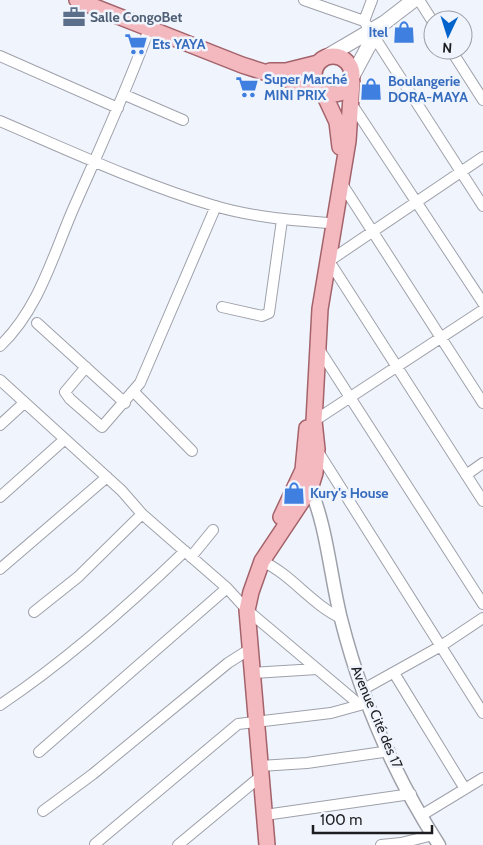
<svg xmlns="http://www.w3.org/2000/svg" width="483" height="845" font-family="Cabin,sans-serif">
	<style>
		.lines { fill: none; stroke-linecap: round; stroke-linejoin: round }
		.minor-casing { stroke: #9ea1aa; stroke-width: 12 }
		.tertiary-casing { stroke: #9ea1aa; stroke-width: 15 }
		.secondary-casing { stroke: #9ea1aa; stroke-width: 16 }
		.primary-casing { stroke: #a4636b; stroke-width: 18 }
		.minor { stroke: #fff; stroke-width: 10 }
		.tertiary { stroke: #fff; stroke-width: 12 }
		.secondary { stroke: #fff; stroke-width: 14 }
		.primary { stroke: #f4b8bf; stroke-width: 15 }
		.labels { text-anchor: middle; stroke-width: 5; stroke-linejoin: round; paint-order: stroke }
		.service-label { font-size: 14px; font-weight: bold; fill: #4e5e75; stroke: #f0f4fd; text-anchor: start }
		.shop-label { font-size: 14px; font-weight: bold; fill: #366cbe; stroke: #f0f4fd; text-anchor: start }
		.street-label { font-size: 14px; fill: #1c1d20; stroke: #f0f4fd }
	</style>
	<rect width="100%" height="100%" fill="#f0f4fd"/>
	<g class="lines">
		<defs>
			<path id="minor" d="M304,0L364,21L483,206
				M419,0L433,22
				M364,21L372,0
				M451,50L483,100
				M0,56L118,108
				M125,95L183,120
				M351,103L483,303
				M0,121C70,151 143,185 215,206C252,217 290,220 328,223
				M342,184L483,403
				M327,259L329,261L483,157
				M329,261L483,501
				M222,307L262,316L269,313L282,220
				M37,323L125,403
				M0,346C39,309 53,255 74,207C100,148 127,90 149,29
				M317,346L483,604
				M86,367L65,392L70,399L102,427L140,383L216,206
				M0,380L122,491L142,514L227,588L247,610L360,705L368,703
				M134,392L192,451
				M314,421L483,310
				M0,425L24,403
				M317,450L483,713
				M466,475L483,463
				M0,497L65,439
				M191,557L213,530
				M262,561C292,575 311,604 341,618
				M0,569L107,477
				M34,612L78,577L142,514
				M252,673L317,669
				M394,673L465,789
				M362,690L441,646L483,618
				M0,705C66,661 127,607 185,551
				M39,752L227,588
				M260,766L307,763L390,751
				M43,811L93,774L228,663L250,649
				M265,815L411,794
				M422,815L483,778
				M95,844L238,724L331,713L360,705
				M178,845L261,776
				M381,845L401,843L433,835"/>
			<path id="tertiary" d="M308,483C327,525 330,575 341,619C361,698 395,777 439,845"/>
			<path id="secondary" d="M326,57L384,23L414,0
				M352,77L368,47L382,26"/>
			<path id="primary" d="M77,0L242,65L320,90
				M314 75a19 19 0 1 1 38 0a19 19 0 1 1-38 0Z
				M270,71H286L318,63
				M323,92L337,122L340,147
				M281,517L303,470L307,428
				M267,845L247,610L251,592L262,561L310,489L315,473L317,449L314,421L320,309L348,141L352,82"/>
		</defs>
		<use href="#minor" class="minor-casing"/>
		<use href="#tertiary" class="tertiary-casing"/>
		<use href="#secondary" class="secondary-casing"/>
		<use href="#primary" class="primary-casing"/>
		<use href="#minor" class="minor"/>
		<use href="#tertiary" class="tertiary"/>
		<use href="#secondary" class="secondary"/>
		<use href="#primary" class="primary"/>
	</g>
	<defs>
		<symbol id="office-bare" viewBox="-9 -9 18 18"><path d="M-6-3h4V-5.5h4V-3h4V5H-6ZM-1-4.5V-3h2v-1.5ZM-6 0V1H6V0Z" fill="#5c6f8a" stroke="#f0f4fd" stroke-width="2.5" paint-order="stroke"/></symbol>
		<symbol id="shop-bare" viewBox="-9 -9 18 18"><path d="M-5-2.5h2.3a2.7 3.5 0 0 1 5.4 0H5L5.5 6h-11ZM-1.5-2.5h3a1.5 2.3 0 0 0-3 0Z" fill="#3f7fe0" stroke="#f0f4fd" stroke-width="2.5" paint-order="stroke"/></symbol>
		<symbol id="supermarket-bare" viewBox="-9 -9 18 18"><path d="M-6-5.5h2.5l.6 2H6L4.5 2H-2.5L-4.4-4H-6ZM-1.5 3.2a1.3 1.3 0 1 0 .1 0ZM3 3.2a1.3 1.3 0 1 0 .1 0Z" fill="#3f7fe0" stroke="#f0f4fd" stroke-width="2.5" paint-order="stroke"/></symbol>
	</defs>
	<g fill-rule="evenodd">
		<use href="#office-bare" x="58" y="1" width="32" height="32"/>
		<use href="#shop-bare" x="388" y="16" width="32" height="32"/>
		<use href="#supermarket-bare" x="120" y="28" width="32" height="32"/>
		<use href="#supermarket-bare" x="231" y="71" width="32" height="32"/>
		<use href="#shop-bare" x="355" y="73" width="32" height="32"/>
		<use href="#shop-bare" x="278" y="477" width="32" height="32"/>
	</g>
	<g class="labels">
		<g class="service-label">
			<text x="90" y="22">Salle CongoBet</text>
		</g>
		<g class="shop-label">
			<text x="388" y="37" text-anchor="end">Itel</text>
			<text x="152" y="49">Ets YAYA</text>
			<text x="264" y="84">Super Marché<tspan x="264" dy="16">MINI PRIX</tspan></text>
			<text x="388" y="86">Boulangerie<tspan x="388" dy="16">DORA-MAYA</tspan></text>
			<text x="310" y="498">Kury's House</text>
		</g>
		<g class="street-label">
			<text transform="translate(377 717) rotate(67)" y="5">Avenue Cité des 17</text>
		</g>
	</g>
	<g transform="translate(448 35) rotate(184)"><circle r="24" fill="#f0f4fd" stroke="#9b9ea5"/>
	<path d="M0-4L9 19L0 12L-9 19Z" fill="#0064cc"/>
	<text y="-8" font-size="14" font-weight="bold" text-anchor="middle" fill="#1c1d20">N</text>
	</g>
	<path d="M313 825v8h119v-8" fill="none" stroke="#1c1d20" stroke-width="2.5"/>
	<text x="320" y="825" font-size="15" fill="#1c1d20" stroke="#f0f4fd" stroke-width="4" paint-order="stroke">100 m</text>
</svg>
